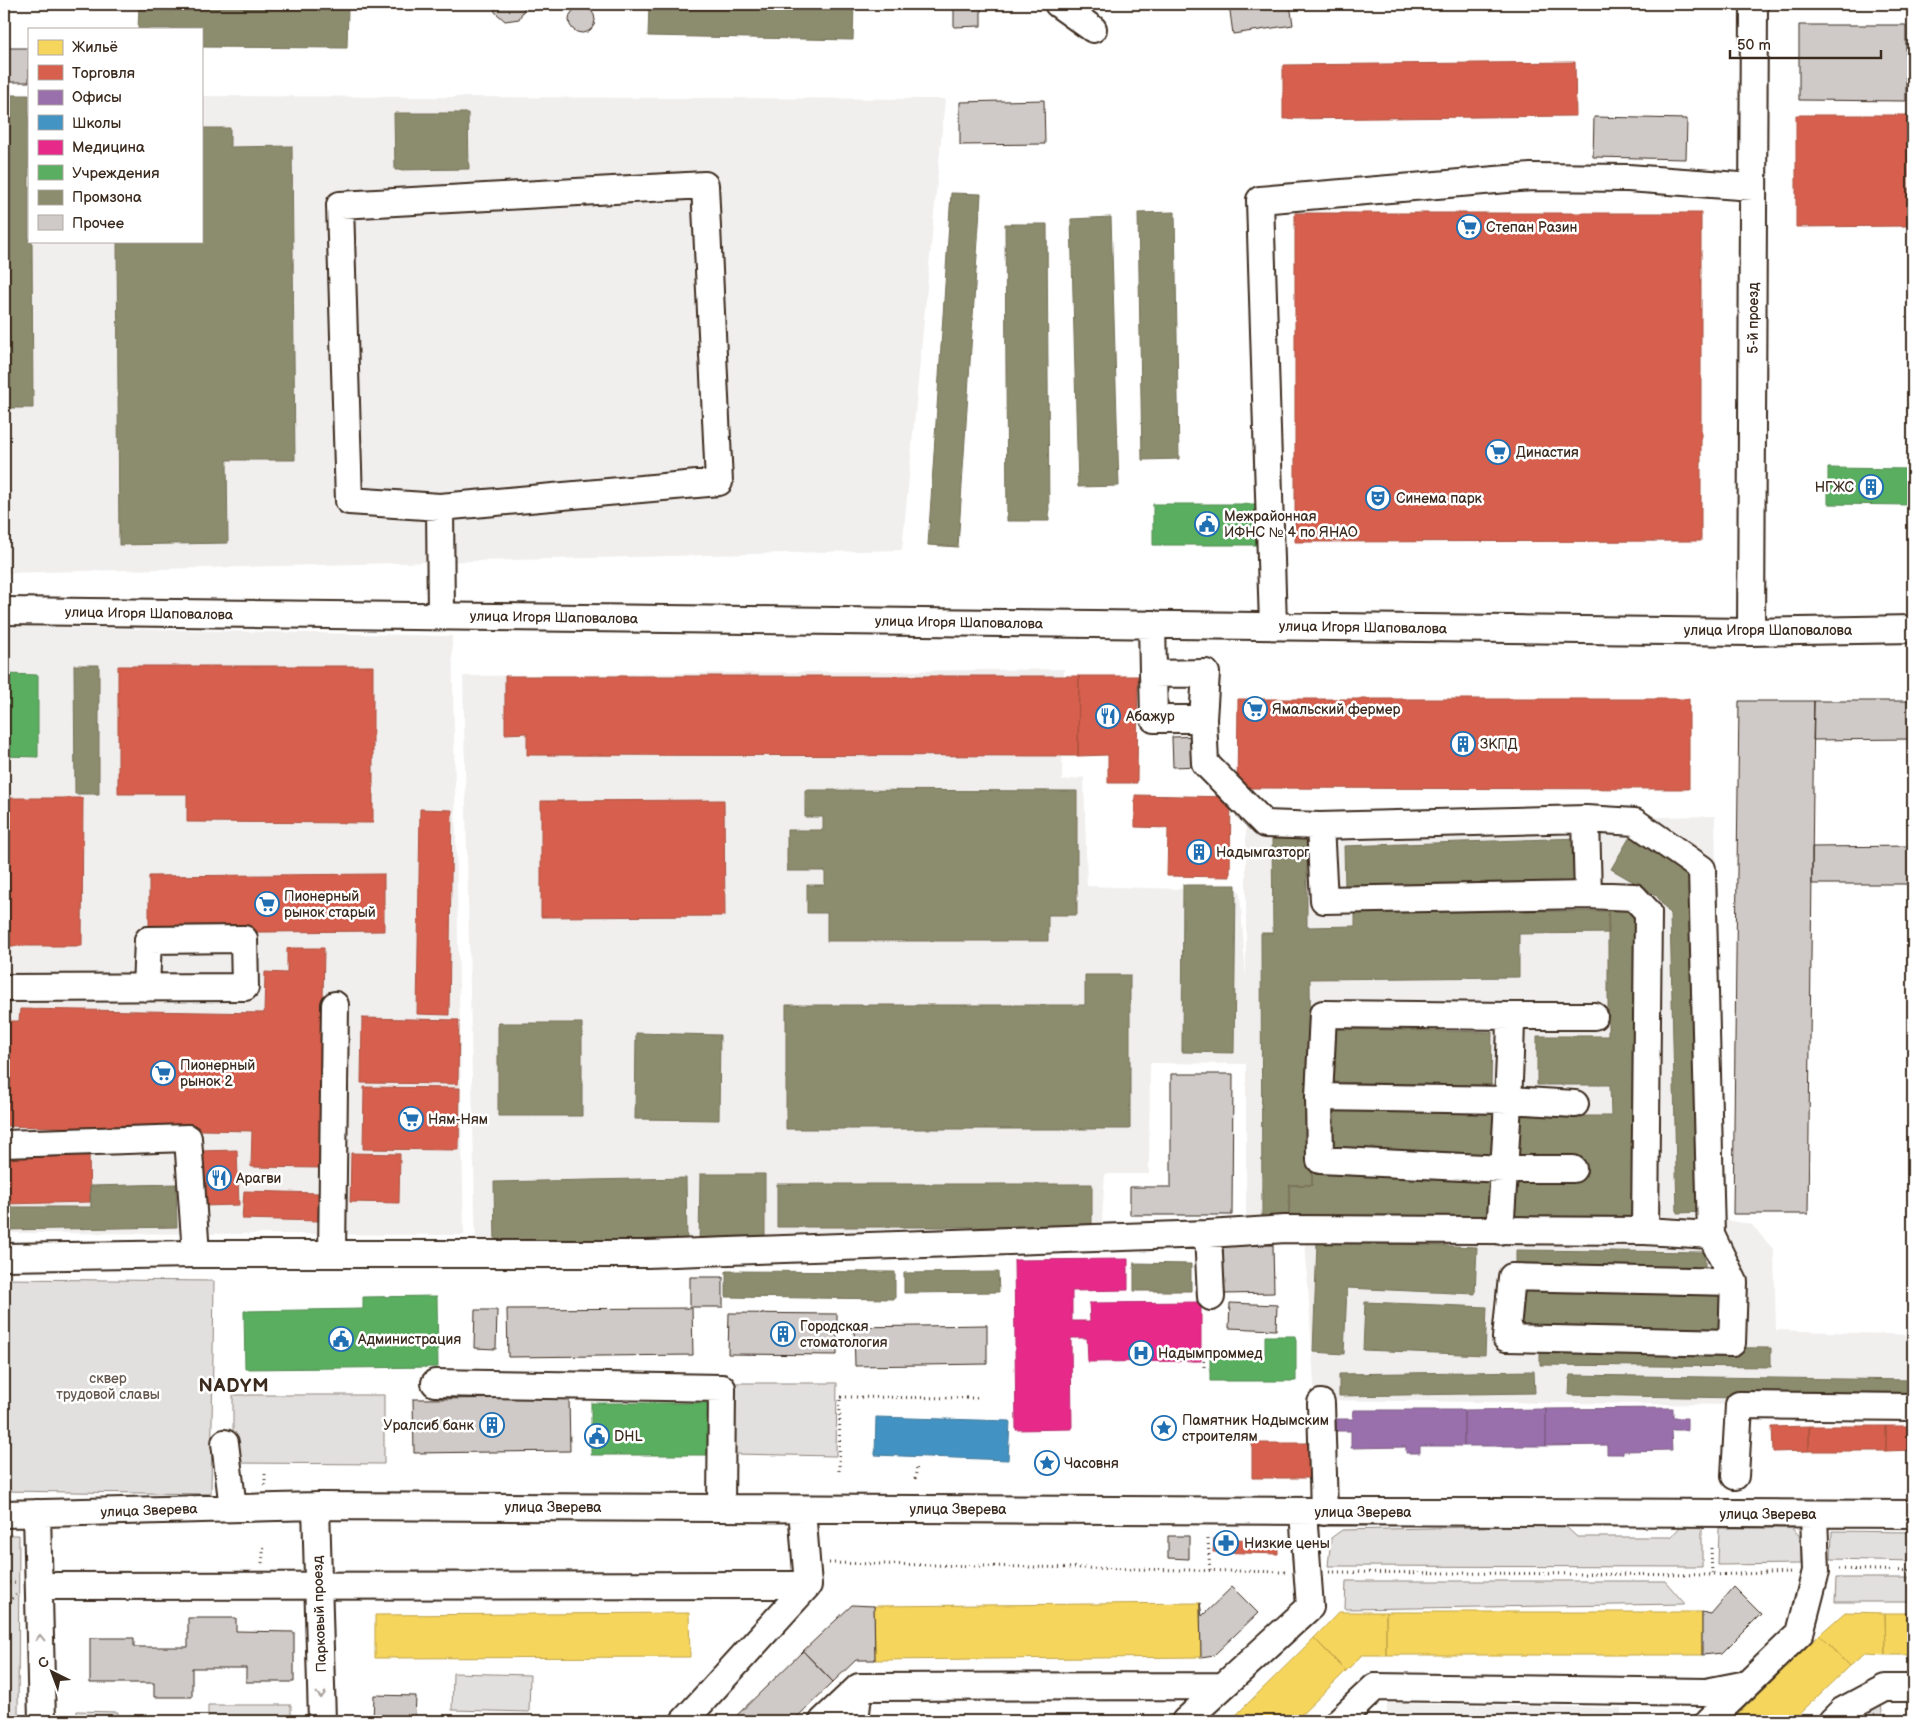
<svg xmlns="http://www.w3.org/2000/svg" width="1917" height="1725" font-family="'Balsamiq Sans',sans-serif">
  <rect width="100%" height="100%" fill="#fff"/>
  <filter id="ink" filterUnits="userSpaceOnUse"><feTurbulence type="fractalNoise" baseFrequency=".02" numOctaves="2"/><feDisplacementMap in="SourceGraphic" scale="10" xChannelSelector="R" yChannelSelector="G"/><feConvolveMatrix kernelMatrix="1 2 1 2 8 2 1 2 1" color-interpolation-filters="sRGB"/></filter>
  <g filter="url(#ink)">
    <path fill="#f1efee" d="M4,95H29V241H201V96L945,99L902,550L4,573Z
      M4,626L452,636L464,1235L4,1233Z
      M1064,669L1062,781L1084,777L1087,886L1240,891L1246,978V824L1715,816L1723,1220L1751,1224L1774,1250L1776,1330L1913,1335V1407L1315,1400L1304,1223L1246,1224V1064L1150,1063L1149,1174H1105L1101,1234L476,1257L463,676Z
      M1387,1703L1621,1708V1721H1386Z
      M870,1715L1107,1718V1721H870Z"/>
    <path fill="#e2e0de" stroke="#8e857e" d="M4,1279L214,1281L211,1494L4,1491Z
      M732,1383H837L836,1456L733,1454Z
      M233,1395H384V1464L233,1463Z
      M1564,1525L1577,1537H1671L1682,1525L1702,1527V1567L1328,1566L1331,1538L1342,1530Z
      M1719,1528H1791L1799,1535L1801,1547V1564L1718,1565Z
      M1832,1531L1913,1532V1561L1831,1559Z
      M4,1535H19L18,1721H4Z
      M1836,1578H1913V1602H1835Z
      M1346,1581H1665L1685,1604L1345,1609Z
      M453,1673L530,1675L529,1712L452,1710Z
      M1881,1704L1883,1721H1834Z
      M208,1705H291V1721H208Z
      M77,1711L118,1712L117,1721H77Z"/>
    <path fill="#f6d55c" stroke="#bea249" d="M1200,1603L1201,1657L875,1660L874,1606Z
      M1339,1612H1386V1655H1362L1346,1671L1314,1638Z
      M1386,1612H1702V1655H1386Z
      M1845,1612L1885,1613L1886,1655L1865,1654L1849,1666L1819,1635Z
      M689,1613L690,1657L375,1658V1615Z
      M1885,1613H1913V1655H1886Z
      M1819,1635L1849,1666L1792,1721H1731Z
      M1314,1638L1346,1671L1295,1721H1230Z"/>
    <path fill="#d6604d" stroke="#a8503f" d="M1575,62L1576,116L1283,119V65Z
      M1796,115H1908V226L1796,227Z
      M1295,213H1701V541L1295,542Z
      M118,666H373V823L187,822V794H118Z
      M505,676H1079L1078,756L527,755V733L505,734Z
      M1079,676H1138L1137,783H1108V755L1078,756Z
      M1238,699H1689V789L1237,788Z
      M1135,795L1231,797L1230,877L1167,876L1168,828L1135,827Z
      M7,798H83L82,946H6Z
      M724,800L725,916L541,917V801Z
      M420,809L452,810L449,1015L417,1014Z
      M384,874V931L149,933V876Z
      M287,948H324L320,1168L251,1167L252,1131L4,1126V999H7L6,1021H19L20,1009L264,1013L265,972L287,973Z
      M362,1018L459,1020L458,1084L361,1083Z
      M364,1087L460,1088L459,1150L363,1149Z
      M237,1150L239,1205L201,1206L199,1151Z
      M89,1152L90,1202L4,1204V1154Z
      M351,1153L400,1154L399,1203L350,1202Z
      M244,1191L319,1193L318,1221L242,1219Z
      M1809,1426V1451L1773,1452L1772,1427Z
      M1809,1426H1886V1451H1809Z
      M1886,1426H1913V1450L1886,1451Z
      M1252,1443H1311V1478H1252Z
      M1214,1538L1278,1541V1554L1213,1552Z"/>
    <path fill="#9970ab" stroke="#7d5b81" d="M1673,1408V1418H1687V1430H1671L1672,1450L1623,1451V1454H1607V1445L1546,1446V1409Z
      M1546,1409V1446H1464V1410Z
      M1353,1410H1464V1446H1420V1453H1406V1447L1351,1448V1431H1336V1419H1353Z"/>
    <path fill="#4393c3" stroke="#417492" d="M876,1417L1010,1421L1008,1460L875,1455Z"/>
    <path fill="#e7298a" stroke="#b3296a" d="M1128,1259V1290L1072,1291V1321H1090L1089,1303L1201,1302V1361L1088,1362L1087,1338H1071L1072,1429L1016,1430L1014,1260Z"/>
    <path fill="#5aae61" stroke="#51864d" d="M1828,468L1913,469V505L1828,504Z
      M1153,504H1262V545H1153Z
      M4,674L38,675V757L4,756Z
      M437,1296L438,1367L245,1369L244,1311L363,1309V1297Z
      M1265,1336H1296V1381H1210V1356L1265,1355Z
      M591,1403H713V1455H591Z"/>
    <path fill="#8c8c6e" stroke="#746f56" d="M649,4H854L853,40L648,36Z
      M139,6L348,8L347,48L201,47V29H138Z
      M4,95H29V241H32L33,408H8V497H4Z
      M394,113H468L469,169L395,170Z
      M201,128H230V147L292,146L295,460H227L228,543L119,545L117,241H201Z
      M951,193L981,194L958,547L928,545Z
      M1175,212L1179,459L1142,460L1138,213Z
      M1111,217L1119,486L1078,487L1071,219Z
      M1005,224H1047L1049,521H1007Z
      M74,665H99V794H75Z
      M805,790L1077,791V915H1048V941H827V913H807V885H825V871H787V830H823V817H805Z
      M1631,835L1699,880L1707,1212L1677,1213L1670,914L1656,895L1611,869Z
      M1307,838V927L1355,926V911H1608L1609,933L1519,934V977L1310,979L1312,1185H1289V1217H1262L1261,933H1273L1272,839Z
      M1580,838L1581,881L1345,889L1344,846Z
      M1183,885H1236L1234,1053L1182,1052Z
      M1634,910V1226L1510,1227V1173L1517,1116H1611L1610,1085H1537V1036H1608V911Z
      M1085,975H1130V1129H786V1005H1085Z
      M498,1023H582V1116H498Z
      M1335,1029L1492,1032L1491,1086L1334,1082Z
      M636,1033L720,1035L719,1120L635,1119Z
      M1333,1109L1493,1114L1491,1154L1332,1150Z
      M1312,1172L1496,1182L1494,1224L1289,1217V1185H1312Z
      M700,1174H765V1247H699Z
      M686,1178L687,1242L495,1246L494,1182Z
      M176,1184L177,1227L4,1230V1207H91L90,1186Z
      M777,1184H1092V1227H777Z
      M1317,1241L1477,1247L1475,1294L1347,1288L1344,1354L1313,1352Z
      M1516,1250L1705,1252V1272L1516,1270Z
      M1134,1263L1191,1264V1291H1134Z
      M726,1271L895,1272V1299L726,1297Z
      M998,1272L999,1292L904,1293V1273Z
      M1519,1290L1725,1296L1724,1336L1518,1329Z
      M1365,1302L1487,1307L1485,1355L1363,1350Z
      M1540,1346L1771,1348V1367L1540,1365Z
      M1534,1371L1535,1393L1339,1396V1374Z
      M1570,1375L1913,1380V1401L1569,1395Z"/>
    <path fill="#cfcac7" stroke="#3b2a1e" d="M494,4H525V7L519,19L505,21L495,12Z
      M954,4H981V26L954,27Z
      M1229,4H1290L1293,25L1233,34Z
      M569 20a13 13 0 1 1 26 0a13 13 0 1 1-26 0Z
      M1799,25H1906V101L1799,100Z
      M6,48H29V82H6Z
      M1044,100L1045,144L960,145V102Z
      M1594,117L1687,119L1686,159L1593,157Z
      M1739,701H1814L1808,1214H1733Z
      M1814,701H1913V739L1813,740Z
      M1200,736L1201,766L1173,767L1172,737Z
      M1913,846V884H1812V847Z
      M1171,1074H1233L1232,1215H1130V1187H1171Z
      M1273,1245L1274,1293L1224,1294L1223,1246Z
      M690,1277H723V1307H690Z
      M1230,1303L1277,1305L1276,1330L1229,1328Z
      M692,1308L693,1355L508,1357L507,1309Z
      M475,1310H497L496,1349L474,1348Z
      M729,1313L837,1314V1355L728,1354Z
      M987,1325V1364L855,1366L854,1327Z
      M569,1398L570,1451L414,1453L413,1399Z
      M1168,1536H1189V1559L1168,1558Z
      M1232,1587L1258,1613L1214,1655L1201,1657L1200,1603L1202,1616Z
      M1734,1587L1761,1614L1722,1653L1702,1655V1612L1711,1614Z
      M852,1605L874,1606L875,1660H856L833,1682L803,1651Z
      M188,1618H236V1631L294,1632V1682H246V1668H192V1697H154V1683H90V1638H134V1647H188Z
      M803,1651L833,1682L793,1721H731Z
      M374,1695L416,1696L415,1721H373Z"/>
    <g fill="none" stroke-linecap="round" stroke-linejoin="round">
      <defs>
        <path id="minor" d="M1058,4L1093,29
          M440,507L719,482L705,185L340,205L349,501L440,507L441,615
          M4,611L1751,632L1913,629
          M1273,625L1260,200L1531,177L1628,178L1753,187
          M1751,632L1754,4
          M1153,674L1206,673L1203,719
          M1586,819L1588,895
          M1320,826L1586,819L1635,822L1702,869L1711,1235L1734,1282L1512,1277L1506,1338L1732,1343L1734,1282
          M4,988L245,987L244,939L148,940L146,988
          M1511,1016H1594
          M1319,1097L1509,1100L1575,1104
          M4,1144L188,1138L196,1254
          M1500,1231C1505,1159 1510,1088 1511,1016L1323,1014L1319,1097L1320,1160L1504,1169H1573
          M1645,1231L1711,1235
          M1208,1234L1211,1297
          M332,1254L335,1005
          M4,1257L196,1254H647L1208,1234L1285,1229L1645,1231L1648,912L1634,897L1588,895L1324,900L1320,826L1265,824L1205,763L1203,719H1154L1152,624
          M435,1383L722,1388L721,1507
          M1321,1403L1324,1512
          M225,1443L233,1508
          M1735,1476L1739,1405L1913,1407
          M316,1506L322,1721
          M37,1513L42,1721
          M4,1514L316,1506L1913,1514
          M39,1586L808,1585L802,1509
          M684,1721L808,1585
          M823,1721L859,1687L1223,1686
          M855,1721L859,1687
          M1185,1721L1310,1607L1303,1512
          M1339,1721L1375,1687L1706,1692L1747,1684
          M1709,1721L1800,1633L1816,1571L1814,1515
          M1832,1721L1842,1711L1885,1688H1913"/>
      </defs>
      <use href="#minor" stroke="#3b2a1e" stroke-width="30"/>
      <path stroke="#3b2a1e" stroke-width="3" stroke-dasharray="1 4" stroke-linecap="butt" d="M1204,1351V1368
        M839,1471L840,1397L981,1398
        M265,1474V1485
        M915,1479L917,1466
        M1208,1539L1210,1572
        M1711,1548L1712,1575
        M262,1563L264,1544
        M829,1563L1285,1572
        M1839,1569L1913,1571
        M1329,1572L1712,1575L1793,1572
        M4,1583H16
        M4,1605L16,1595"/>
      <use href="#minor" stroke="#fff" stroke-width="26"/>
    </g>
    <defs><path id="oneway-chevron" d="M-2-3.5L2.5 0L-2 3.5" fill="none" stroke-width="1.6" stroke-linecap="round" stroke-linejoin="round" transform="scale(1.25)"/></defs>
    <g stroke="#a79f9a">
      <use href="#oneway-chevron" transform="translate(40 1638) rotate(-91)"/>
      <use href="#oneway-chevron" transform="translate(321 1695) rotate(89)"/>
    </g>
  </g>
  <defs>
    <symbol id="supermarket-ring" viewBox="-11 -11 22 22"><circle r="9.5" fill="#fff" stroke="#1f6fb2" stroke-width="1.5"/><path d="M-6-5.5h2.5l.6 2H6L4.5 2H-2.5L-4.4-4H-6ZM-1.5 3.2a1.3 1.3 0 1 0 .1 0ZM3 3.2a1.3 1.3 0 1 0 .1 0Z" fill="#1f6fb2"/></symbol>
    <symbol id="building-ring" viewBox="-11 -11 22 22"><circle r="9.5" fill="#fff" stroke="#1f6fb2" stroke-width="1.5"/><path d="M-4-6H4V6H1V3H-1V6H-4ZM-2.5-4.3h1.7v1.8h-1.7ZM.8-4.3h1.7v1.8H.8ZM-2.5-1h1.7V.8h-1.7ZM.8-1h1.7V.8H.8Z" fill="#1f6fb2"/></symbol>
    <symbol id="theatre-ring" viewBox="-11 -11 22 22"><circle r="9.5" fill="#fff" stroke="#1f6fb2" stroke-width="1.5"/><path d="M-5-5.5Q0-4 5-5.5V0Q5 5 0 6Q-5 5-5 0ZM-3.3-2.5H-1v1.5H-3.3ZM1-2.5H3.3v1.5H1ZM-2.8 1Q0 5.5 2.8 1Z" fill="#1f6fb2"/></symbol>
    <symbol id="civic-ring" viewBox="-11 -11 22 22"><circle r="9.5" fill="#fff" stroke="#1f6fb2" stroke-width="1.5"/><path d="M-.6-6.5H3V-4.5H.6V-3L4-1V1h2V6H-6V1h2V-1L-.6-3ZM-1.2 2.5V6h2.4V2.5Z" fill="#1f6fb2"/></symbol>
    <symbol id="restaurant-ring" viewBox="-11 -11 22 22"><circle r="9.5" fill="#fff" stroke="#1f6fb2" stroke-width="1.5"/><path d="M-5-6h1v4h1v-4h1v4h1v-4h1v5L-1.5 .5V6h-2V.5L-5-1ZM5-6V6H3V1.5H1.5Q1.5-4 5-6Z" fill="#1f6fb2"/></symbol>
    <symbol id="hospital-ring" viewBox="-11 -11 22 22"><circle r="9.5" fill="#fff" stroke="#1f6fb2" stroke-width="1.5"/><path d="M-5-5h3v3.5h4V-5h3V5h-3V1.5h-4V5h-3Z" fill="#1f6fb2"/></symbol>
    <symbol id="sight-ring" viewBox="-11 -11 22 22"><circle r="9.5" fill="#fff" stroke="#1f6fb2" stroke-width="1.5"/><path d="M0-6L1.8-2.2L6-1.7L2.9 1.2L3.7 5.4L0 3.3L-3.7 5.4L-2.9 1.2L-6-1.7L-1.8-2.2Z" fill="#1f6fb2"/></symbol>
    <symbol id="pharmacy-ring" viewBox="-11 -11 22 22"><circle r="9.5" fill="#fff" stroke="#1f6fb2" stroke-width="1.5"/><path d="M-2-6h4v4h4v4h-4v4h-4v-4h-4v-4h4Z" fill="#1f6fb2"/></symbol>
  </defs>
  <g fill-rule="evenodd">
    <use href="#supermarket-ring" x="1455" y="213" width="28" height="28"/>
    <use href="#supermarket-ring" x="1484" y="438" width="28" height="28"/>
    <use href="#building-ring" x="1857" y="473" width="28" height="28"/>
    <use href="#theatre-ring" x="1364" y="484" width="28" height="28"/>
    <use href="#civic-ring" x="1193" y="510" width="28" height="28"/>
    <use href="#supermarket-ring" x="1241" y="695" width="28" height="28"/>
    <use href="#restaurant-ring" x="1094" y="702" width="28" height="28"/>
    <use href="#building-ring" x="1449" y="730" width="28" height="28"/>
    <use href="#building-ring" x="1185" y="838" width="28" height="28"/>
    <use href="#supermarket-ring" x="253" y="890" width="28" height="28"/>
    <use href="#supermarket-ring" x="149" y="1059" width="28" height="28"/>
    <use href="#supermarket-ring" x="397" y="1105" width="28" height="28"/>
    <use href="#restaurant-ring" x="205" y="1164" width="28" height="28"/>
    <use href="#building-ring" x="769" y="1320" width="28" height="28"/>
    <use href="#civic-ring" x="327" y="1325" width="28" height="28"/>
    <use href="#hospital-ring" x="1127" y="1339" width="28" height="28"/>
    <use href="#building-ring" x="478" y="1411" width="28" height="28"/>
    <use href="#sight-ring" x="1150" y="1414" width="28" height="28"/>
    <use href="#civic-ring" x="583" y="1422" width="28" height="28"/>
    <use href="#sight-ring" x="1033" y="1449" width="28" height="28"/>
    <use href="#pharmacy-ring" x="1212" y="1529" width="28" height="28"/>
  </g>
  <g text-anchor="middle" stroke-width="5" stroke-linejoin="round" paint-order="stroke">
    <g font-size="14" fill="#3b2a1e" stroke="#fff" text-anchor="start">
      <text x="1486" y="232">Степан Разин</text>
      <text x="1516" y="457">Династия</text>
      <text x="1854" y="492" text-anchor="end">НГЖС</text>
      <text x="1396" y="503">Синема парк</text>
      <text x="1224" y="521">Межрайонная<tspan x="1224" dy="16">ИФНС № 4 по ЯНАО</tspan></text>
      <text x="1272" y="714">Ямальский фермер</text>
      <text x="1126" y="721">Абажур</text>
      <text x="1480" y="749">ЗКПД</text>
      <text x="1216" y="857">Надымгазторг</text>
      <text x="284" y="901">Пионерный<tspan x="284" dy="16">рынок старый</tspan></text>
      <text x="180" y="1070">Пионерный<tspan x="180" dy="16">рынок 2</tspan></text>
      <text x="428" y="1124">Ням-Ням</text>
      <text x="236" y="1183">Арагви</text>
      <text x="800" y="1331">Городская<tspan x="800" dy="16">стоматология</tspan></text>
      <text x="358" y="1344">Администрация</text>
      <text x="1158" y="1358">Надымпроммед</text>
      <text x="1182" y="1425">Памятник Надымским<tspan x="1182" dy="16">строителям</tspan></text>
      <text x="474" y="1430" text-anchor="end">Уралсиб банк</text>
      <text x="614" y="1441">DHL</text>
      <text x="1064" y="1468">Часовня</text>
      <text x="1244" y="1548">Низкие цены</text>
    </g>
    <g font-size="14" fill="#3b2a1e" stroke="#fff">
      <text transform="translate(1753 318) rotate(-90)" y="5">5-й проезд</text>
      <text transform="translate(149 613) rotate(1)" y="5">улица Игоря Шаповалова</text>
      <text transform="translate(554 617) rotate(1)" y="5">улица Игоря Шаповалова</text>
      <text transform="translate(959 622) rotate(1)" y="5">улица Игоря Шаповалова</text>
      <text transform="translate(1363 627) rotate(1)" y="5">улица Игоря Шаповалова</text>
      <text x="1768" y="635">улица Игоря Шаповалова</text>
      <text x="553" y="1512">улица Зверева</text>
      <text x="958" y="1514">улица Зверева</text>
      <text transform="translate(149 1510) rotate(-2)" y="5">улица Зверева</text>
      <text x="1363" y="1517">улица Зверева</text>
      <text x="1768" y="1519">улица Зверева</text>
      <text transform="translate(319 1614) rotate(-92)" y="5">Парковый проезд</text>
    </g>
    <g font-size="14" fill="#65584e" stroke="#fff">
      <text x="108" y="1383">сквер<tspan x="108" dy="16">трудовой славы</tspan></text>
    </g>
    <g font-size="19" font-weight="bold" letter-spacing="1" fill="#3b2a1e" stroke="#fff">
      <text x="234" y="1392">NADYM</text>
    </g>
  </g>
  <rect width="1917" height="1725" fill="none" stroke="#fff" stroke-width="20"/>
  <rect x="10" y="10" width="1897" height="1705" fill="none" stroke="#3b2a1e" stroke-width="2" filter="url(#ink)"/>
  <rect x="28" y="28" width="175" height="215" fill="#ffffff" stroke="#b1aaa5"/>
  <rect x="38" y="40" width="25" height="15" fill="#f6d55c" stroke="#b1aaa5"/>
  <text x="72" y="52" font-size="15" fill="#3b2a1e">Жильё</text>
  <rect x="38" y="65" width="25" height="15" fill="#d6604d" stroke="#b1aaa5"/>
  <text x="72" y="78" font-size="15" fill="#3b2a1e">Торговля</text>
  <rect x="38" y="90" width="25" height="15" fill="#9970ab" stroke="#b1aaa5"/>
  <text x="72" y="102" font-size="15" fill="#3b2a1e">Офисы</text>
  <rect x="38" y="115" width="25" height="15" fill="#4393c3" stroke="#b1aaa5"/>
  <text x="72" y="128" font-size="15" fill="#3b2a1e">Школы</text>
  <rect x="38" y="140" width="25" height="15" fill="#e7298a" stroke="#b1aaa5"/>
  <text x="72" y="152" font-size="15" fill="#3b2a1e">Медицина</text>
  <rect x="38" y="165" width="25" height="15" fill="#5aae61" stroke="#b1aaa5"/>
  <text x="72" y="178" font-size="15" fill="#3b2a1e">Учреждения</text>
  <rect x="38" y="190" width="25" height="15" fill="#8c8c6e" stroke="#b1aaa5"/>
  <text x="72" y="202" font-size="15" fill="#3b2a1e">Промзона</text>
  <rect x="38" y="215" width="25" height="15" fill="#cfcac7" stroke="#b1aaa5"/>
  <text x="72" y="228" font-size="15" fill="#3b2a1e">Прочее</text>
  <g transform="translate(52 1672) rotate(318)" stroke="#ffffff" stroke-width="4" paint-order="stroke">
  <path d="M0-4L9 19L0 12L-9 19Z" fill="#3b2a1e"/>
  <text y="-8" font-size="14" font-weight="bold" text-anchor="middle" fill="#3b2a1e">С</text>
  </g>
  <path d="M1730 50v8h151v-8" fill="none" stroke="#3b2a1e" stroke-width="2.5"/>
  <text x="1737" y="50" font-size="15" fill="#3b2a1e" stroke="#ffffff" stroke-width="4" paint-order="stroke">50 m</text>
</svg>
